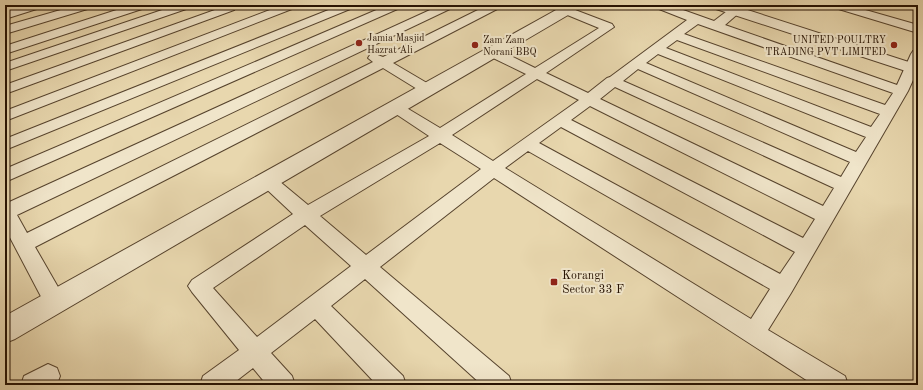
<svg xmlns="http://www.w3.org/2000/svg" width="923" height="390" font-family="'Old Standard TT',serif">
  <rect width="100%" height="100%" fill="#e8d7ae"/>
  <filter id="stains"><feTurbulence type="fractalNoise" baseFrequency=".005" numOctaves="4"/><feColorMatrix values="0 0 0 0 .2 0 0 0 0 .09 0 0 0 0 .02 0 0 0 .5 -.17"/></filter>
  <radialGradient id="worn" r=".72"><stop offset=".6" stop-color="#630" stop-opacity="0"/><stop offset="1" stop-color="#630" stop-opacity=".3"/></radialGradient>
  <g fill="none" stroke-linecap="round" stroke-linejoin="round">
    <defs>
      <path id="minor" d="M27,5H45L43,7L5,19V11Z
        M78,5H96L94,7L5,34V26Z
        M132,5H150L148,7L5,54V46Z
        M177,5H194L192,7L5,71V63Z
        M232,5L236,8L234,10L5,94V85L226,6Z
        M283,5H299L297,7L5,121V111Z
        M341,5H357L355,7L5,150V139Z
        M388,5H404L402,7L5,182V169Z
        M441,5H456L454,7L17,215L27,233L373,62L368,58L370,55L375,54L383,57L488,5H503L501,7L393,63L432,86L434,89L432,92L427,93L422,92L383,68L35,247L66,301L63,308L55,310L47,308L5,228V204Z
        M546,5H562L612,24L614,27L546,73L588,93L607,78L610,77L687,20L654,7L652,5H669L714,21L735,5H748L725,25L897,85L911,54L913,51L918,50V69L908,91L791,293L768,330L845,376L848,385H814L494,178L380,267L509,376L512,385H482L365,279L331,306L403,376L406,385H377L315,319L271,353L292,376L295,385H267L253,368L231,385H200L203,376L239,350L192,292L188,286L192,280L293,214L261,184L258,180L261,176L267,174L273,176L308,205L429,136L390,110L388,107L390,104L395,103L400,104L440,128L526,74L487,55L485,52L487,49H497L535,68L599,28L548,7ZM698,24L893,93L885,105L684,34ZM677,40L880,114L871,127L666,48ZM658,54L866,137L856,152L646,63ZM638,69L850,162L841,177L623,81ZM537,79L579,100L493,161L452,135ZM615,87L834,188L823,206L600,99ZM590,106L815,219L803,238L571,120ZM561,127L795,252L780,274L539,143ZM440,143L481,169L366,255L320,216ZM528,151L770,289L751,319L505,168ZM305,225L351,266L257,337L213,288Z
        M830,5H848L918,25V33L832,7Z
        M908,5H918V9L910,7Z
        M48,364L57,368L60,376L57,384L21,385L24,376Z"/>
      <path id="tertiary" d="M565,5H582L580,8L15,339L5,343V316Z
        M711,5H732L918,65V75L713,8Z"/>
    </defs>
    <use href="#minor" stroke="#56432d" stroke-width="2"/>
    <use href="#tertiary" stroke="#56432d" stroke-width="2"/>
    <use href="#minor" fill="#f0e5ca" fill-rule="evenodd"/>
    <use href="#tertiary" fill="#f0e5ca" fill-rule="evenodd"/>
  </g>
  <g fill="#8f2418" stroke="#f0e5ca" stroke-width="1.5">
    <circle cx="359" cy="43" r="4"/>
    <circle cx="475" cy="45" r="4"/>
    <circle cx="894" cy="45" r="4"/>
    <rect x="550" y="278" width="8" height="8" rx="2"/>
  </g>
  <g text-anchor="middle" stroke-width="4" stroke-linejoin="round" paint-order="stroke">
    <g font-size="10" fill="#261202" stroke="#f0e5ca" text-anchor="start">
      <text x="367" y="41">Jamia Masjid<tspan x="367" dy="12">Hazrat Ali</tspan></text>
      <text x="483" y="43">Zam Zam<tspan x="483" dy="12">Norani BBQ</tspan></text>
      <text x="886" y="43" text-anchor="end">UNITED POULTRY<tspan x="886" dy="12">TRADING PVT LIMITED</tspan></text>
    </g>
    <g font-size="12" fill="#261202" stroke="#f0e5ca" text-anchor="start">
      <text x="562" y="279">Korangi<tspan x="562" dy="14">Sector 33 F</tspan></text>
    </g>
  </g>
  <rect width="923" height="390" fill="none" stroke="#e8d7ae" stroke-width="20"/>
  <rect x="6" y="6" width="911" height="378" fill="none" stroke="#261202" stroke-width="2"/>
  <rect x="10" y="10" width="903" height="370" fill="none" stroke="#261202"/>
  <rect width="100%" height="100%" filter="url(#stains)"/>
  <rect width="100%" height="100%" fill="url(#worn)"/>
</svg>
